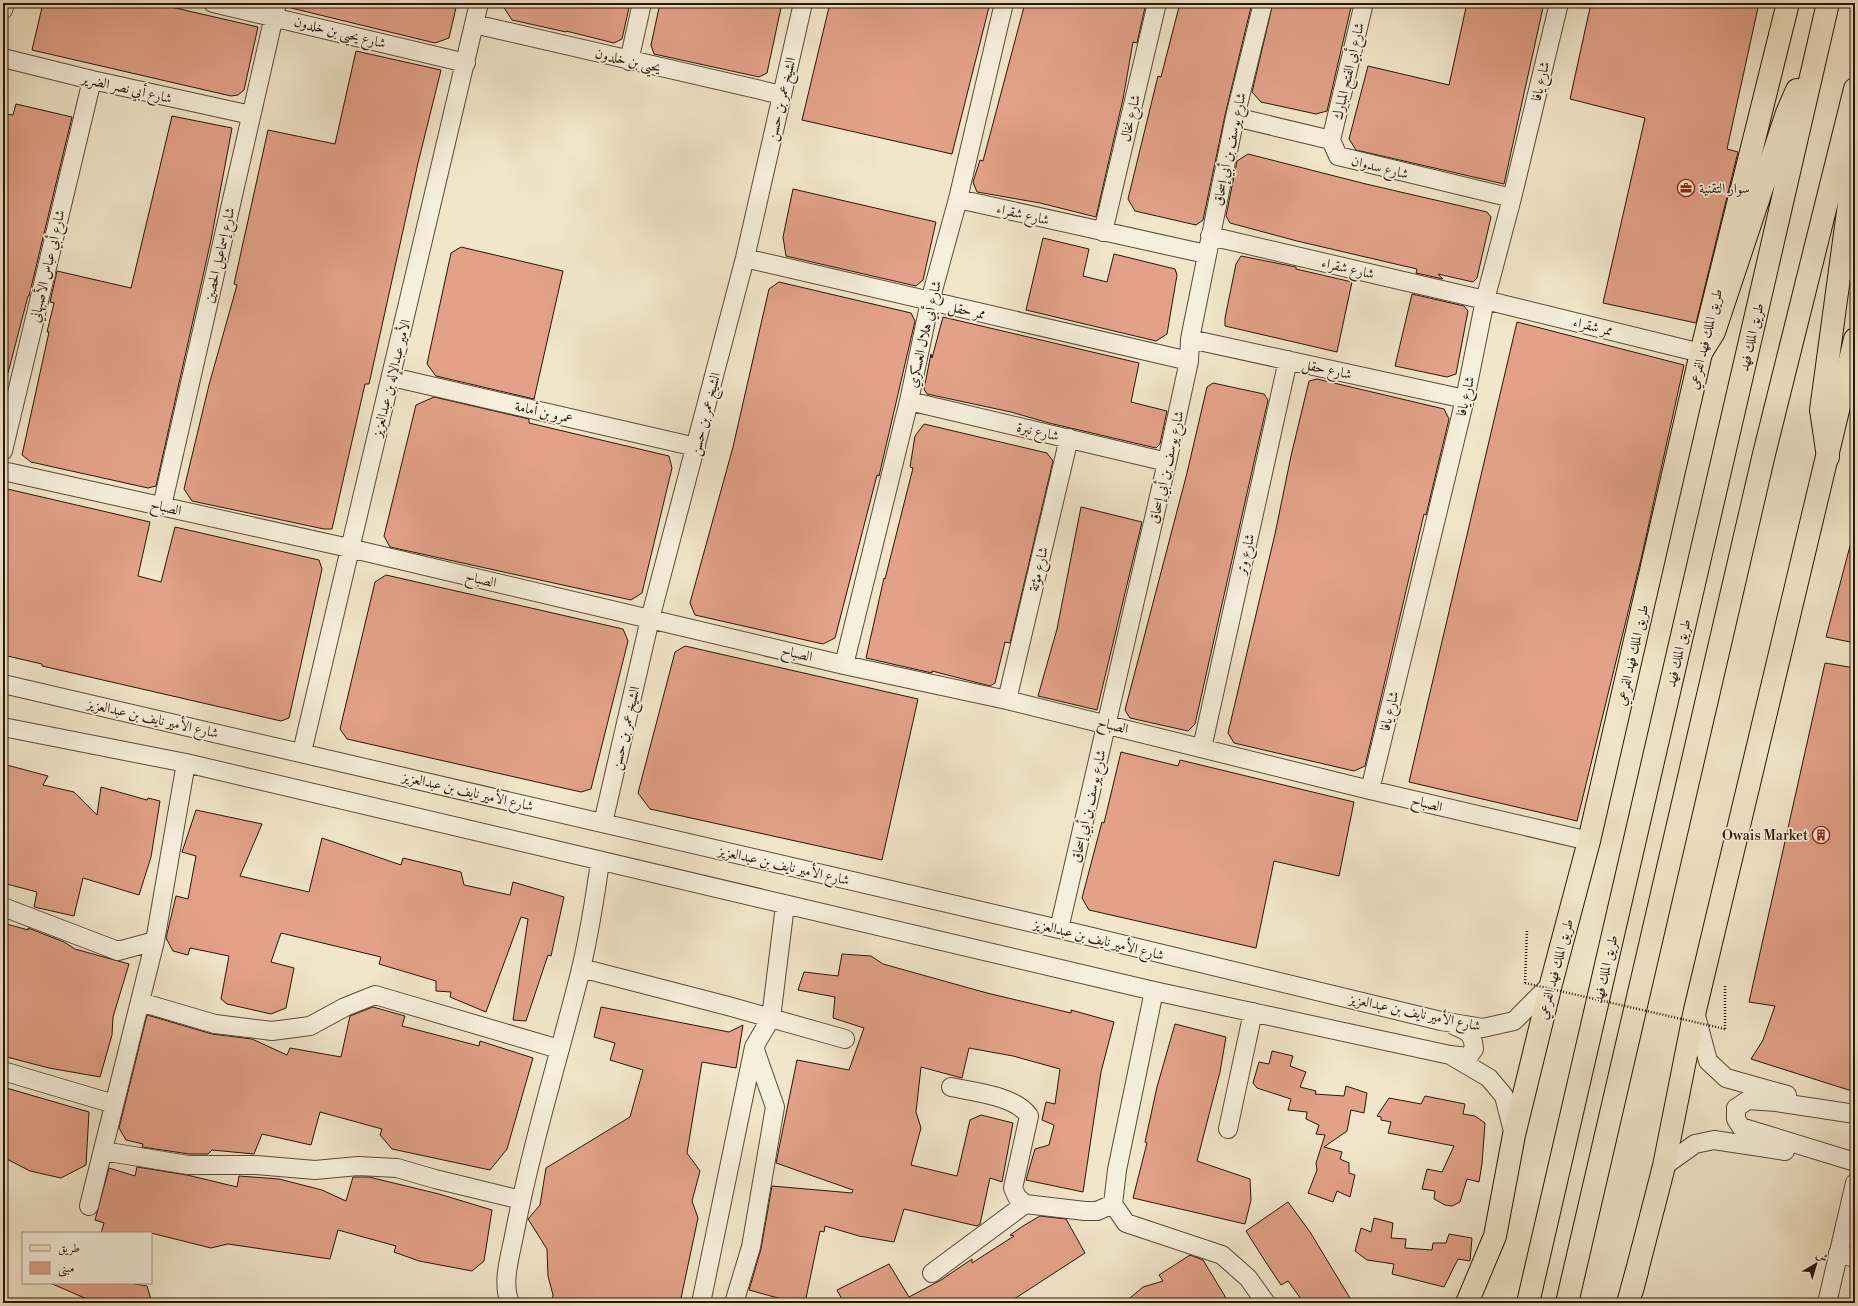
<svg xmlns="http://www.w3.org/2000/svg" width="1858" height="1306" font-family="'Libre Bodoni',Amiri,serif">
  <rect width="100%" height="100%" fill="#f1e6c9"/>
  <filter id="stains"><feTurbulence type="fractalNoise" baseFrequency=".005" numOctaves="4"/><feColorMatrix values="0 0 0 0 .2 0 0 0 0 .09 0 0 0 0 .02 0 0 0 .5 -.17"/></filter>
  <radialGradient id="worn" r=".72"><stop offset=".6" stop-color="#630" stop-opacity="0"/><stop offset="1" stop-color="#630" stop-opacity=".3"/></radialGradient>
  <path fill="#e2a188" stroke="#291606" d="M43,3H154L258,27L244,90L238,95L231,96L32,50Z
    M292,3H457L449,38L435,43L291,8Z
    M501,3H630L622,39L614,43L566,31V32L512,20Z
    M660,3H782L767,73L759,77L654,54L651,45Z
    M830,3H990L952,154L802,120Z
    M1025,3H1146L1137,43L1133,42L1123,99L1096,217L1040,203L977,192L973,182L980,160L983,161Z
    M1180,3H1252L1225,115L1203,220L1196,225L1135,211L1128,199L1158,76L1161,77Z
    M1273,3H1352L1327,111L1316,114L1261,102L1252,92Z
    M1467,3H1544L1504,184L1356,150L1349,139L1368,66L1449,85Z
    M1591,3H1759L1727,149L1738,152L1696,323L1603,303L1645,118L1570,99Z
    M356,51L441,70L418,163L369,384H365L332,529H324L192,501L184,489L209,385L237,285L234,284L268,130L335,144Z
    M16,104L72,117L29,296H28L8,373L3,372V121L5,114L13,115Z
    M172,116L232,128L211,240L156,486L148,488L31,462L22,455L49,332H47L54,303L50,302L57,271L131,288Z
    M1248,154L1366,184L1487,212L1491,217L1477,278L1473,282L1438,274L1443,279L1416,273L1417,269L1297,241L1230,223L1226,216L1237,161Z
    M793,189L936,222L923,280L916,286L786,256L783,237Z
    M1043,238L1089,249L1083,276L1107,282L1114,254L1175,269L1177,275L1167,334L1156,341L1026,310Z
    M461,247L563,271L534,399L436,376L427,364L451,253Z
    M1241,256L1296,267V269L1352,282L1337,352L1225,326V318L1236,264Z
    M779,282L911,313L915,321L879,476L877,475L835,638L823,644L695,615L690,603L733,447L769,289Z
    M1412,294L1464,306L1468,311L1456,374L1447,377L1395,366Z
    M943,317L1139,363L1131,402L1167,411L1160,444L1156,448L1049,423L1011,412L927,394L924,389L931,354L932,358Z
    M1517,322L1684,365L1642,555L1577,821L1409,782Z
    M1317,379L1444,409L1449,419L1426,515L1424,514L1365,766L1354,771L1234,743L1228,733L1275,534L1291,456L1309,381Z
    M1213,383L1264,394L1268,400L1195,724L1188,731L1130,718L1125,710L1187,473L1207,387Z
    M434,397L529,419V423L669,456L672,468L642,593L631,600L390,547L384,536L416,405Z
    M924,424L1047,453L1053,461L1010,643L1005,642L995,683L990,686L932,671V673L866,658L884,578L885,579L913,468L910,467L915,436Z
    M3,488L150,522L138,576L161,582L175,527L319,560L322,569L289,718L281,721L42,666V664L3,655Z
    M1081,507L1142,522L1097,710L1038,696L1057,629Z
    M1850,546H1855V643L1826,637Z
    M386,575L623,629L628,641L591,789L581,792L347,739L340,729L375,582Z
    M685,646L918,699L882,860L650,809L638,793L675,652Z
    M1825,663L1855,668V1092L1751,1059L1763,1040L1775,1006L1749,1002Z
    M1121,752L1178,766L1180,760L1354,802L1339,876L1274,861L1256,948L1089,910L1082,898L1102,822L1104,823Z
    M3,764L48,776L43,785L74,792L97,815L101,787L147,800L148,798L160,801L151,857L139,895L83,878L74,916L34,907L37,892L3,883Z
    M196,810L262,824L240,876L309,892L322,838L401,865L403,858L461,872L464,885L510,895L513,882L564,897L551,956L548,955L526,1021L513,1020L528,919L521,917L486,1012L450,997L451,992L436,991V981L379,964L381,957L281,933L271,962L294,968L286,1008L271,1014L227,1004L221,999L229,956L190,948L188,955L173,951L166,938L176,896L188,899L196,856L182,852Z
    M3,923L28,930V928L64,942L75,949L129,964L113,1017L112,1035L100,1077L49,1068L3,1056Z
    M842,954L871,956L883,964L987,993L1071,1013V1010L1114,1022L1101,1072L1083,1192L1026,1180L1035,1149L1049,1145L1054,1125L1042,1120L1046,1102L1055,1104L1060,1069L1013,1056L969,1048L962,1078L921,1067L916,1112L921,1128L911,1165L957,1176L970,1120L981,1115L1013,1123L1002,1182L990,1178L980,1224L977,1226L904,1209L894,1242L859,1236L825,1226L824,1232L820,1231L805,1303H796L749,1290L761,1249L772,1186L852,1193L853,1190L776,1163L797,1060L849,1070L864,1028L833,1018L835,997L798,990L804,972L838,976Z
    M373,1007L405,1016L402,1026L479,1046L480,1041L533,1058L507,1149L490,1170L392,1149L380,1135L382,1129L320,1112L311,1145L262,1134L254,1154L212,1150L208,1154H189L142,1147L143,1144L126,1140L119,1128L147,1015L212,1034L252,1039L287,1055L290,1048L341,1057L350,1016Z
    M601,1007L729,1032L743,1025L736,1068L702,1062L687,1153L700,1171L692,1201L698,1218L680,1303H552L553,1295L548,1276L547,1249L528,1219L540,1205L546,1168L630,1117L643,1070L610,1060L615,1043L594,1037Z
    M1175,1024L1226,1037L1220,1072L1197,1161L1250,1179L1251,1200L1245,1224L1133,1198L1147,1143L1145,1142L1157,1087Z
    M1272,1051L1293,1056L1290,1066L1306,1072L1300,1087L1316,1091L1315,1094L1344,1096L1346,1086L1367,1093L1364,1113L1351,1110L1347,1131L1324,1147L1342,1152L1340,1159L1349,1163V1173L1355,1175L1350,1197L1337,1191L1333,1202L1308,1193L1317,1170L1316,1163L1325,1135L1316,1134L1319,1125L1306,1119L1307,1112L1288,1110L1291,1099L1257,1088L1253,1083L1259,1062L1269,1064Z
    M3,1087L89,1112L86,1165L61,1178L30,1171L3,1157Z
    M1425,1096L1465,1104L1463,1114L1475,1116L1485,1123L1482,1164L1479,1182L1467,1179L1460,1202L1452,1206L1445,1205L1434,1199L1435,1191L1422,1189L1427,1169L1442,1172L1454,1146L1388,1133L1391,1122L1381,1120V1117L1377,1116L1389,1098L1421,1104Z
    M137,1167L187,1175L237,1187L239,1176L279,1179L322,1190L346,1201L353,1177H369L439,1194L492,1210L484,1261L472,1271L419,1261L394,1252L396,1246L338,1230L330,1259L228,1244L211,1248L151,1233H101L104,1223L95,1220L109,1168L135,1176Z
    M1288,1202L1310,1232L1353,1303H1304L1288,1281L1281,1285L1265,1261L1246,1231Z
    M1040,1216L1066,1219L1085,1253L1008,1303H844L837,1290L889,1264L909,1297L941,1280L972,1259V1263L1014,1236L1010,1235L1023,1226Z
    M1374,1218L1393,1223L1391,1238L1406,1239L1405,1248L1432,1250L1433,1243H1446L1449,1234L1472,1238L1470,1261L1458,1259L1444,1287L1392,1274L1394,1264L1367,1260L1355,1251L1361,1228L1371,1232Z
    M1190,1255L1203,1260L1229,1303H1124L1143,1287L1163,1281L1159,1275Z
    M50,1283H129L147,1286L152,1303H85L87,1299Z"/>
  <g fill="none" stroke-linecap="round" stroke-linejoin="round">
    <defs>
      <path id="minor" d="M213,3L466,63
        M3,10L5,3
        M474,24L782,95
        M3,58L92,80L251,115
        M629,61L642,3
        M1235,117L1331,140L1338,156L1512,198
        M1331,140L1364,3
        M958,199L1206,254
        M1103,232L1157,3
        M1210,236L1485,300L1701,353
        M745,258L1189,361
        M1190,339L1465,399
        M392,377L696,447
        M909,401L1167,462
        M3,451L92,80
        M3,471L349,548L844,665L1007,700L1370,790L1589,841
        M162,506L277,3
        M844,665L909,401L930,301L958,199L1004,3
        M3,684L1059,929L1441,1021L1483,1028L1514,1021L1551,984
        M1007,700L1069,438
        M3,727L186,763L1154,991L1450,1055L1489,1078L1504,1096L1514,1135
        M1202,748L1288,360
        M302,752C359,502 422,253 479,3
        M1370,790L1465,399L1485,300L1512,198L1559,3
        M603,823L650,619L745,258L803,3
        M3,907L118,951L155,941
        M1059,929L1167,462L1189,361L1190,339L1235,117L1263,3
        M581,968L728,1006L845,1039
        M1154,991L1117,1170L1113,1204L1126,1223L1222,1255L1248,1278L1266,1303
        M140,1002L215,1024L272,1031L310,1026L345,1007L375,995L559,1049
        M1695,1012L1708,1061L1726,1078L1787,1095
        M1450,1055L1468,1057L1474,1049C1473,1035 1469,1031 1455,1026
        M3,1071L114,1104
        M951,1087C974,1092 1016,1096 1029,1116L1013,1188L1017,1197L1025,1204L1085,1211H1097L1113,1204
        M1855,1114L1776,1102L1748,1100L1736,1108V1119L1741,1127L1855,1162
        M1228,1129L1253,1012
        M103,1151L188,1165H256L315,1170L358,1166L397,1168L435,1179L521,1200
        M1664,1166L1695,1144L1714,1140L1785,1151
        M89,1206L155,941L186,763
        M1838,1253L1855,1258
        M932,1273L1025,1204
        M510,1303C501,1281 511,1254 515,1231C532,1143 559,1057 581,969C589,934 595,898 600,862
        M701,1303L754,1047L771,1018L785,905
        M734,1303L751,1247L775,1107L754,1047
        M1827,1303L1855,1183"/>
      <path id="major" d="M1632,1290L1664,1166L1695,1010L1855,339
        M1467,1303L1495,1236L1514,1135L1551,984L1589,841L1701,353L1788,3"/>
      <path id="highway" d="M1701,353L1714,332L1787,113L1797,90
        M1828,457L1821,410L1855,160
        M1528,1303L1828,3
        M1567,1303L1764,454L1855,89
        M1628,1303L1637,1271"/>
    </defs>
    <use href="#minor" stroke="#5b4a37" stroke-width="20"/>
    <use href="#major" stroke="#291606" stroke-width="24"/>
    <use href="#highway" stroke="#291606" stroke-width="24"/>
    <path stroke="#291606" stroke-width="2.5" stroke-dasharray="1 2" stroke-linecap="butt" d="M1525,983L1527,930
      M1725,1029V985"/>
    <use href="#minor" stroke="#f6efdc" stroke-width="18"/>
    <use href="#major" stroke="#f1e6c9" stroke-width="22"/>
    <use href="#highway" stroke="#f1e6c9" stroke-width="22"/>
    <path stroke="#291606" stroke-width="2.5" stroke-dasharray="1 2" stroke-linecap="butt" d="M1525,983L1725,1029"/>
  </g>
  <defs>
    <symbol id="office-ring" viewBox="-11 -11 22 22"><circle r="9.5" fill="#f6efdc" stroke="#8f2418" stroke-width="1.5"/><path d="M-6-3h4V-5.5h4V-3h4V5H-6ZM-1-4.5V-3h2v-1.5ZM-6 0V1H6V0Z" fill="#8f2418"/></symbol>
    <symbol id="building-ring" viewBox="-11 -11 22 22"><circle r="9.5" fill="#f6efdc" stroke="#8f2418" stroke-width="1.5"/><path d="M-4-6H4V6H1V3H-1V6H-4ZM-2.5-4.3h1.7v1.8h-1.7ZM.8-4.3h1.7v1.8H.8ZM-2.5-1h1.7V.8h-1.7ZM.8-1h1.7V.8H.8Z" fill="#8f2418"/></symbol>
  </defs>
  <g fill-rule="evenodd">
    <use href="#office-ring" x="1676" y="178" width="20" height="20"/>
    <use href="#building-ring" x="1811" y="825" width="20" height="20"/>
  </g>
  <g text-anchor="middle" stroke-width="3.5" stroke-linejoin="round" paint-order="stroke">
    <g font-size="14" fill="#291606" stroke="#f6efdc">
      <text transform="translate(340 32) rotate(14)" y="5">شارع يحيى بن خلدون</text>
      <text transform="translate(628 60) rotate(13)" y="5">يحيى بن خلدون</text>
      <text transform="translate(1348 71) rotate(-77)" y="5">شارع أبي الفتح المبارك</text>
      <text transform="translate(1540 81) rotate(-77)" y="5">شارع يافا</text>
      <text transform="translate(127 88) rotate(13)" y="5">شارع أبي نصر الضرير</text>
      <text transform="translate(781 99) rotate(-77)" y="5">الشيخ عمر بن حسن</text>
      <text transform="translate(1130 118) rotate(-77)" y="5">شارع نخال</text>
      <text transform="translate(1229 149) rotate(-78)" y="5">شارع يوسف بن أبي إسحاق</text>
      <text transform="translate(1380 167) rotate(14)" y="5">شارع سدوان</text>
      <text transform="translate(1023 214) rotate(13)" y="5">شارع شقراء</text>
      <text transform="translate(219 255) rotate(-77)" y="5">شارع إسماعيل الحصين</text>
      <text transform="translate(47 266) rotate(-77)" y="5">شارع أبي عباس الأصبهاني</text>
      <text transform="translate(1348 268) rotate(13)" y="5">شارع شقراء</text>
      <text transform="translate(967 310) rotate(13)" y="5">ممر حقل</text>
      <text transform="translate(1593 326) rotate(14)" y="5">ممر شقراء</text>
      <text transform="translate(924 334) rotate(-77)" y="5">شارع أبي هلال العسكري</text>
      <text transform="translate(1751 337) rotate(-77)" y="5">طريق الملك فهد</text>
      <text transform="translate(1705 339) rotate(-76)" y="5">طريق الملك فهد الفرعي</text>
      <text transform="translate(1327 369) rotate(12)" y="5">شارع حقل</text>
      <text transform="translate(391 378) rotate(-76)" y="5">الأمير عبدالإله بن عبدالعزيز</text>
      <text transform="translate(1465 396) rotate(-77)" y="5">شارع يافا</text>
      <text transform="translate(544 412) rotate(13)" y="5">عمرو بن أمامة</text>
      <text transform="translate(705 414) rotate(-76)" y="5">الشيخ عمر بن حسن</text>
      <text transform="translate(1038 431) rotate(13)" y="5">شارع نبرة</text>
      <text transform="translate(1166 467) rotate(-77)" y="5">شارع يوسف بن أبي إسحاق</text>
      <text transform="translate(166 507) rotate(13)" y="5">الصباح</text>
      <text transform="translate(1245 554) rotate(-77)" y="5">شارع وتر</text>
      <text transform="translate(1038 569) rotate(-77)" y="5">شارع مؤتة</text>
      <text transform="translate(481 579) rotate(13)" y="5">الصباح</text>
      <text transform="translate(797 653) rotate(13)" y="5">الصباح</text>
      <text transform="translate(1678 653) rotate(-77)" y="5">طريق الملك فهد</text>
      <text transform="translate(1632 655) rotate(-77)" y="5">طريق الملك فهد الفرعي</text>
      <text transform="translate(1389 711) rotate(-76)" y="5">شارع يافا</text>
      <text transform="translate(153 718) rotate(13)" y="5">شارع الأمير نايف بن عبدالعزيز</text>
      <text transform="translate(1113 725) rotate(14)" y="5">الصباح</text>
      <text transform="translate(625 728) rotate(-77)" y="5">الشيخ عمر بن حسن</text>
      <text transform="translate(468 791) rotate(13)" y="5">شارع الأمير نايف بن عبدالعزيز</text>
      <text transform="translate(1427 803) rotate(14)" y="5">الصباح</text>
      <text transform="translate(1088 806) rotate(-77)" y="5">شارع يوسف بن أبي إسحاق</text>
      <text transform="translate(784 865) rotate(13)" y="5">شارع الأمير نايف بن عبدالعزيز</text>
      <text transform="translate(1099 939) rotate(14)" y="5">شارع الأمير نايف بن عبدالعزيز</text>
      <text transform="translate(1555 969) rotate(-75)" y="5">طريق الملك فهد الفرعي</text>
      <text transform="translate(1605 969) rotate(-77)" y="5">طريق الملك فهد</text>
      <text transform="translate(1415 1012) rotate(12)" y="5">شارع الأمير نايف بن عبدالعزيز</text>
    </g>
    <g font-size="14" fill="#291606" stroke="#f6efdc" text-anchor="start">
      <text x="1699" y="193">سوار التقنية</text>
      <text x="1808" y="840" text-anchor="end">Owais Market</text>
    </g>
  </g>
  <rect width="1858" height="1306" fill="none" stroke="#f1e6c9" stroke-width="16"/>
  <rect x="4" y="4" width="1850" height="1298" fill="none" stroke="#291606" stroke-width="2"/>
  <rect x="8" y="8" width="1842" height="1290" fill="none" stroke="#291606"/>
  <rect x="22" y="1232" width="130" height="52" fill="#f6efdc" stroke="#a49886"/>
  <rect x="30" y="1245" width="20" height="6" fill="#f1e6c9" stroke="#a49886"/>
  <text x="58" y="1252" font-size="12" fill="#291606">طريق</text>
  <rect x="30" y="1262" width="20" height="12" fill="#e2a188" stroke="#a49886"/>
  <text x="58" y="1272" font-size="12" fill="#291606">مبنى</text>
  <g transform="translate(1816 1264) rotate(38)" stroke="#f6efdc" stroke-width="3" paint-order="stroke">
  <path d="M0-3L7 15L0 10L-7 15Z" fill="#291606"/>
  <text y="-6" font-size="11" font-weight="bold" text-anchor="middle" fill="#291606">ش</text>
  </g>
  <rect width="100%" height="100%" filter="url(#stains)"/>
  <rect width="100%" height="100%" fill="url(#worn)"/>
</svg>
